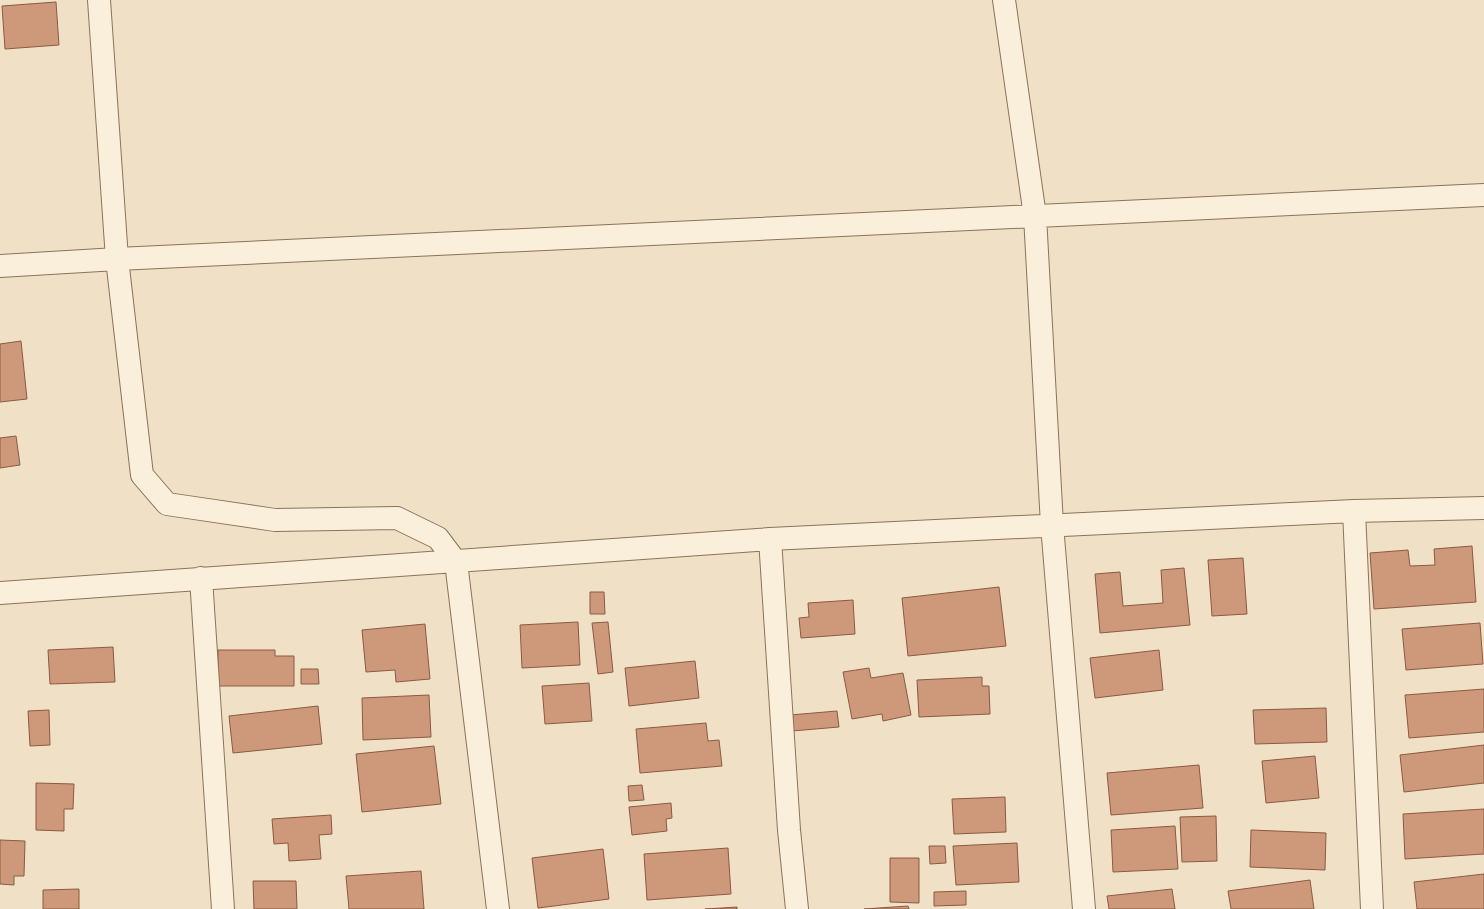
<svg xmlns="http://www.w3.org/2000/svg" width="1484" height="909" font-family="Literata,serif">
  <rect width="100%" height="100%" fill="#f0e1c6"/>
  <path fill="#ce997b" stroke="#8b5a40" d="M56,2L59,45L5,49L2,6Z
    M21,341L27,399L0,402V344Z
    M16,436L20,465L0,468V438Z
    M1472,546L1476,602L1374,609L1370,553L1408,550L1410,566L1435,565L1434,549Z
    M1243,558L1247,614L1212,616L1208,560Z
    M1184,568L1190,625L1100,633L1095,574L1120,572L1123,606L1163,603L1161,570Z
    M999,587L1006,646L908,656L902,598Z
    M590,592H604L605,614H590Z
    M853,600L855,634L801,638L799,618L809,617L808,603Z
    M578,622L580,665L522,668L520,625Z
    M608,622L613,672L598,674L592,623Z
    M1480,623L1483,664L1406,670L1402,629Z
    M425,624L430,679L396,682L395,670L366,672L362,630Z
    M113,647L115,682L50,684L48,650Z
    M218,650H275V656H294V686H218Z
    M1159,650L1163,690L1095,698L1090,658Z
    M695,661L699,698L629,706L625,668Z
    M869,668L871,678L903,673L911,715L883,721L882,714L852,719L843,672Z
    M301,669H318L319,684H301Z
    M982,677V686H989L990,714L919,717L917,680Z
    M589,683L592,721L545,724L542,686Z
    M1484,689V732L1409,738L1405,695Z
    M429,695L431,737L363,740L362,698Z
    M318,706L322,744L233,753L229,716Z
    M1326,708L1327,742L1255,744L1253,710Z
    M49,710L50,745L30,746L28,711Z
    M837,711L839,727L792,731L790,715Z
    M706,723L708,741L719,740L722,766L640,773L636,729Z
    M1484,745V783L1404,792L1400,755Z
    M434,746L441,804L362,812L356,754Z
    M1315,756L1319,798L1266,803L1262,761Z
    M1199,765L1203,808L1111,815L1107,773Z
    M36,783L74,784L73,809H64V831L36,830Z
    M642,785L644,800L629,801L628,786Z
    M1005,797L1006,832L954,834L952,799Z
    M671,803L672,818L666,819L667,831L632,835L629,807Z
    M1484,809V854L1405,859L1403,814Z
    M331,815L332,834L319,835L321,859L289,861L288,843L274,844L272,819Z
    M1216,816L1217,861L1182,862L1180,817Z
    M1175,826L1178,869L1113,872L1111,830Z
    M1251,830L1326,833L1325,870L1250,867Z
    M0,840L25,841L24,876H14V885L0,884Z
    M1017,843L1019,882L956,885L953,846Z
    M929,846H945L946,863L930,864Z
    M728,848L731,894L647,900L644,854Z
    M603,849L609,899L538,908L532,858Z
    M890,858H919V903L890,902Z
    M421,871L424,909H349L346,876Z
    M1484,874V909H1417L1414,882Z
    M1310,880L1314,909H1231L1228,891Z
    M253,881H296L297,909H254Z
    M79,889V909H43V890Z
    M1172,889L1175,909H1109L1107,896Z
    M966,891V905L934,906V892Z
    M908,906L909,909H864Z
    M737,907V909H705Z"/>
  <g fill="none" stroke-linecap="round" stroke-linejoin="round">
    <defs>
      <path id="street" d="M99,0L117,259L142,475L167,504L275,520L397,518L438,538L456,562L498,909
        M1004,0L1035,216L1052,525L1084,909
        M0,266L117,259L1484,195
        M1354,511L1372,909
        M770,539L789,830L797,909
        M201,578L223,909
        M0,593L770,539L1354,511L1484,508"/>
    </defs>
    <use href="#street" stroke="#8c725b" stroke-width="24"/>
    <use href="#street" stroke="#faefda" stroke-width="22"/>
  </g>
</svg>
